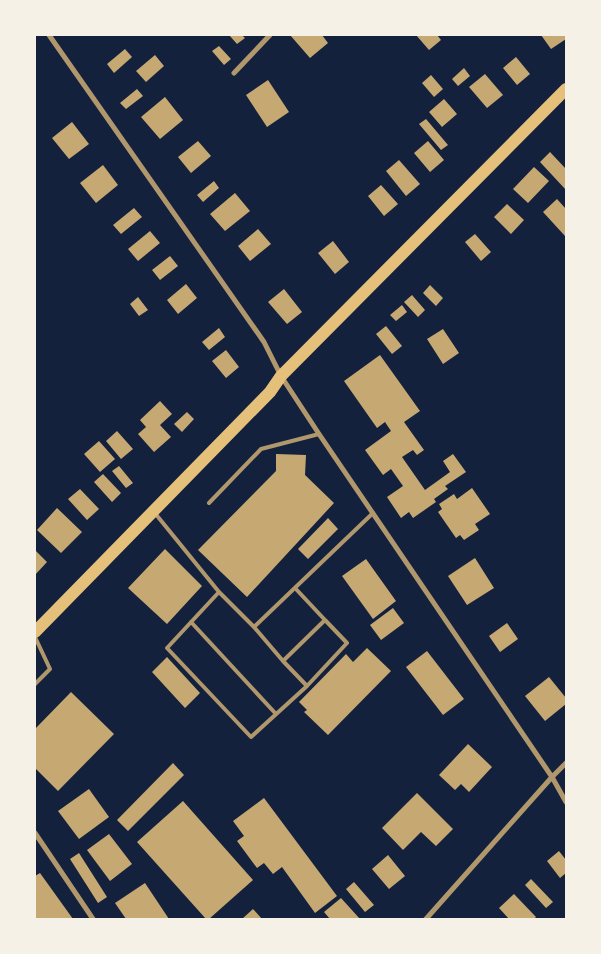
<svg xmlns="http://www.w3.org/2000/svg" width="601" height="954" font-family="Roboto,sans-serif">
  <rect width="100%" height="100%" fill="#14213d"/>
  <path fill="#c6a872" d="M229,35H242L245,38L237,44Z
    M290,35H322L328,43L310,58Z
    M416,35H437L441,40L429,50Z
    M541,35H566V39L551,49Z
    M219,46L231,59L224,65L212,51Z
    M125,49L132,57L114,73L107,64Z
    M155,55L164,66L146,82L136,71Z
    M516,57L530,74L517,85L503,68Z
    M464,68L470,76L458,86L452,79Z
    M485,74L503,95L487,108L469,87Z
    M431,75L443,89L434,97L422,83Z
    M268,80L289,112L267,127L246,95Z
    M137,89L143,96L126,109L120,103Z
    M165,97L183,120L160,139L141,117Z
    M444,99L457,114L442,127L429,112Z
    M426,119L448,145L441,150L419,124Z
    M72,122L89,144L69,159L52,138Z
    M198,141L211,156L191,173L178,157Z
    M428,141L444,160L430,172L414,153Z
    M550,152L566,169V190L540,162Z
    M399,160L420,184L406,196L386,171Z
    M103,165L118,185L96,203L80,183Z
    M534,167L549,181L528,203L513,189Z
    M214,181L219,188L203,202L197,195Z
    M381,185L398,204L384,216L368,196Z
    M235,193L250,211L225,231L210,214Z
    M557,199L566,209V235L565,236L543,212Z
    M507,204L524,220L511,234L494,217Z
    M134,208L142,217L121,234L113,225Z
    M258,229L271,244L250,261L238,246Z
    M150,231L160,243L138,261L128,249Z
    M475,234L491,252L481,261L465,242Z
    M333,241L349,262L335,274L318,253Z
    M170,256L178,266L160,280L152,270Z
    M186,284L197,298L178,314L167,300Z
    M430,285L443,298L436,306L423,293Z
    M284,289L302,312L287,324L268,302Z
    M412,295L425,310L418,317L404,302Z
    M138,297L148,310L139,316L130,304Z
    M402,305L407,312L396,321L390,315Z
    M386,326L402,346L392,354L376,334Z
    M219,328L225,337L209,350L202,342Z
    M443,329L459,353L443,364L427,339Z
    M226,350L239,367L226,378L212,361Z
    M380,355L420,411L404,422L424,450L417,455L413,450L402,457L425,490L450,472L443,461L453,454L466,472L445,486L448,489L434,499L436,502L413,518L409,512L401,518L387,497L403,486L391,469L383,475L365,450L391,431L385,422L377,428L344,381Z
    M160,401L172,414L160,425L171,437L154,452L138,434L146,427L140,420Z
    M187,412L194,419L182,432L174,424Z
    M117,431L133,449L121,459L106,441Z
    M99,441L115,459L100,472L84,454Z
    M276,454L306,455L305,475L334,503L247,597L198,550L276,471Z
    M119,466L133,483L126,488L112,471Z
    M103,474L121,493L112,502L94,482Z
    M472,488L490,514L475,524L479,530L464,540L460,535L456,538L438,512L442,509L439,504L454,494L457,499Z
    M80,489L99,509L87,520L68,499Z
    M57,508L82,532L61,553L37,530Z
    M328,518L338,529L308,559L298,549Z
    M165,549L202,586L167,624L128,588Z
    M35,550L47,562L35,575Z
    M475,558L494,588L467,605L448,576Z
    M366,559L396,601L373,619L342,576Z
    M393,608L404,623L381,640L370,625Z
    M507,623L518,639L500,652L489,636Z
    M367,648L391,671L328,735L304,712L307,710L299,702L346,654L353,662Z
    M427,651L464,699L443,715L406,667Z
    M167,657L200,693L185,708L152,672Z
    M549,677L566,698V704L545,721L525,696Z
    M71,692L114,734L58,791L35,768V729Z
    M468,744L492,767L469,792L461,784L455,790L439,775Z
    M173,763L184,775L128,831L117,820Z
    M89,789L109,817L79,839L58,811Z
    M417,793L453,829L436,846L421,832L403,850L382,828Z
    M264,798L337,896L315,913L282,867L273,874L264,863L257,868L237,841L244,836L233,821Z
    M183,801L253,880L209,919H206L137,842Z
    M109,834L132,864L110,881L87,850Z
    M559,851L566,860V873L560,878L547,861Z
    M79,853L107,897L98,903L70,859Z
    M388,855L405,876L389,889L372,869Z
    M40,873L73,919H35V876Z
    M531,879L553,902L546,908L525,885Z
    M354,882L374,905L365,912L346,889Z
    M145,883L169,919H126L115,903Z
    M514,894L536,917L534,919H509L499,908Z
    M341,898L360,919H330L324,912Z
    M253,909L262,919H242Z"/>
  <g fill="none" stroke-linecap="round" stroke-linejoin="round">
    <path stroke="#b1986c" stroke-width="4" d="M209,503L261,449L319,434
      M154,512L219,592
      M295,588L325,620
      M191,622L276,714
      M254,627L373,513
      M35,637L50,669L35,684
      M283,661L325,620L347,643L307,686L251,737L167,648L219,592L254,627L283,661L307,686"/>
    <path stroke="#b1986c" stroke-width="5" d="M49,35L264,342L281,376L319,434L552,777L566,802
      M234,73L270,35
      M35,833L93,919
      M426,919L552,777L566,763"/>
    <path stroke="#e5c07b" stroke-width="12" d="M35,632L270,392L281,376L566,89"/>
  </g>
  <rect width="601" height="954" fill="none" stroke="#f6f1e7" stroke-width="72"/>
</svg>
